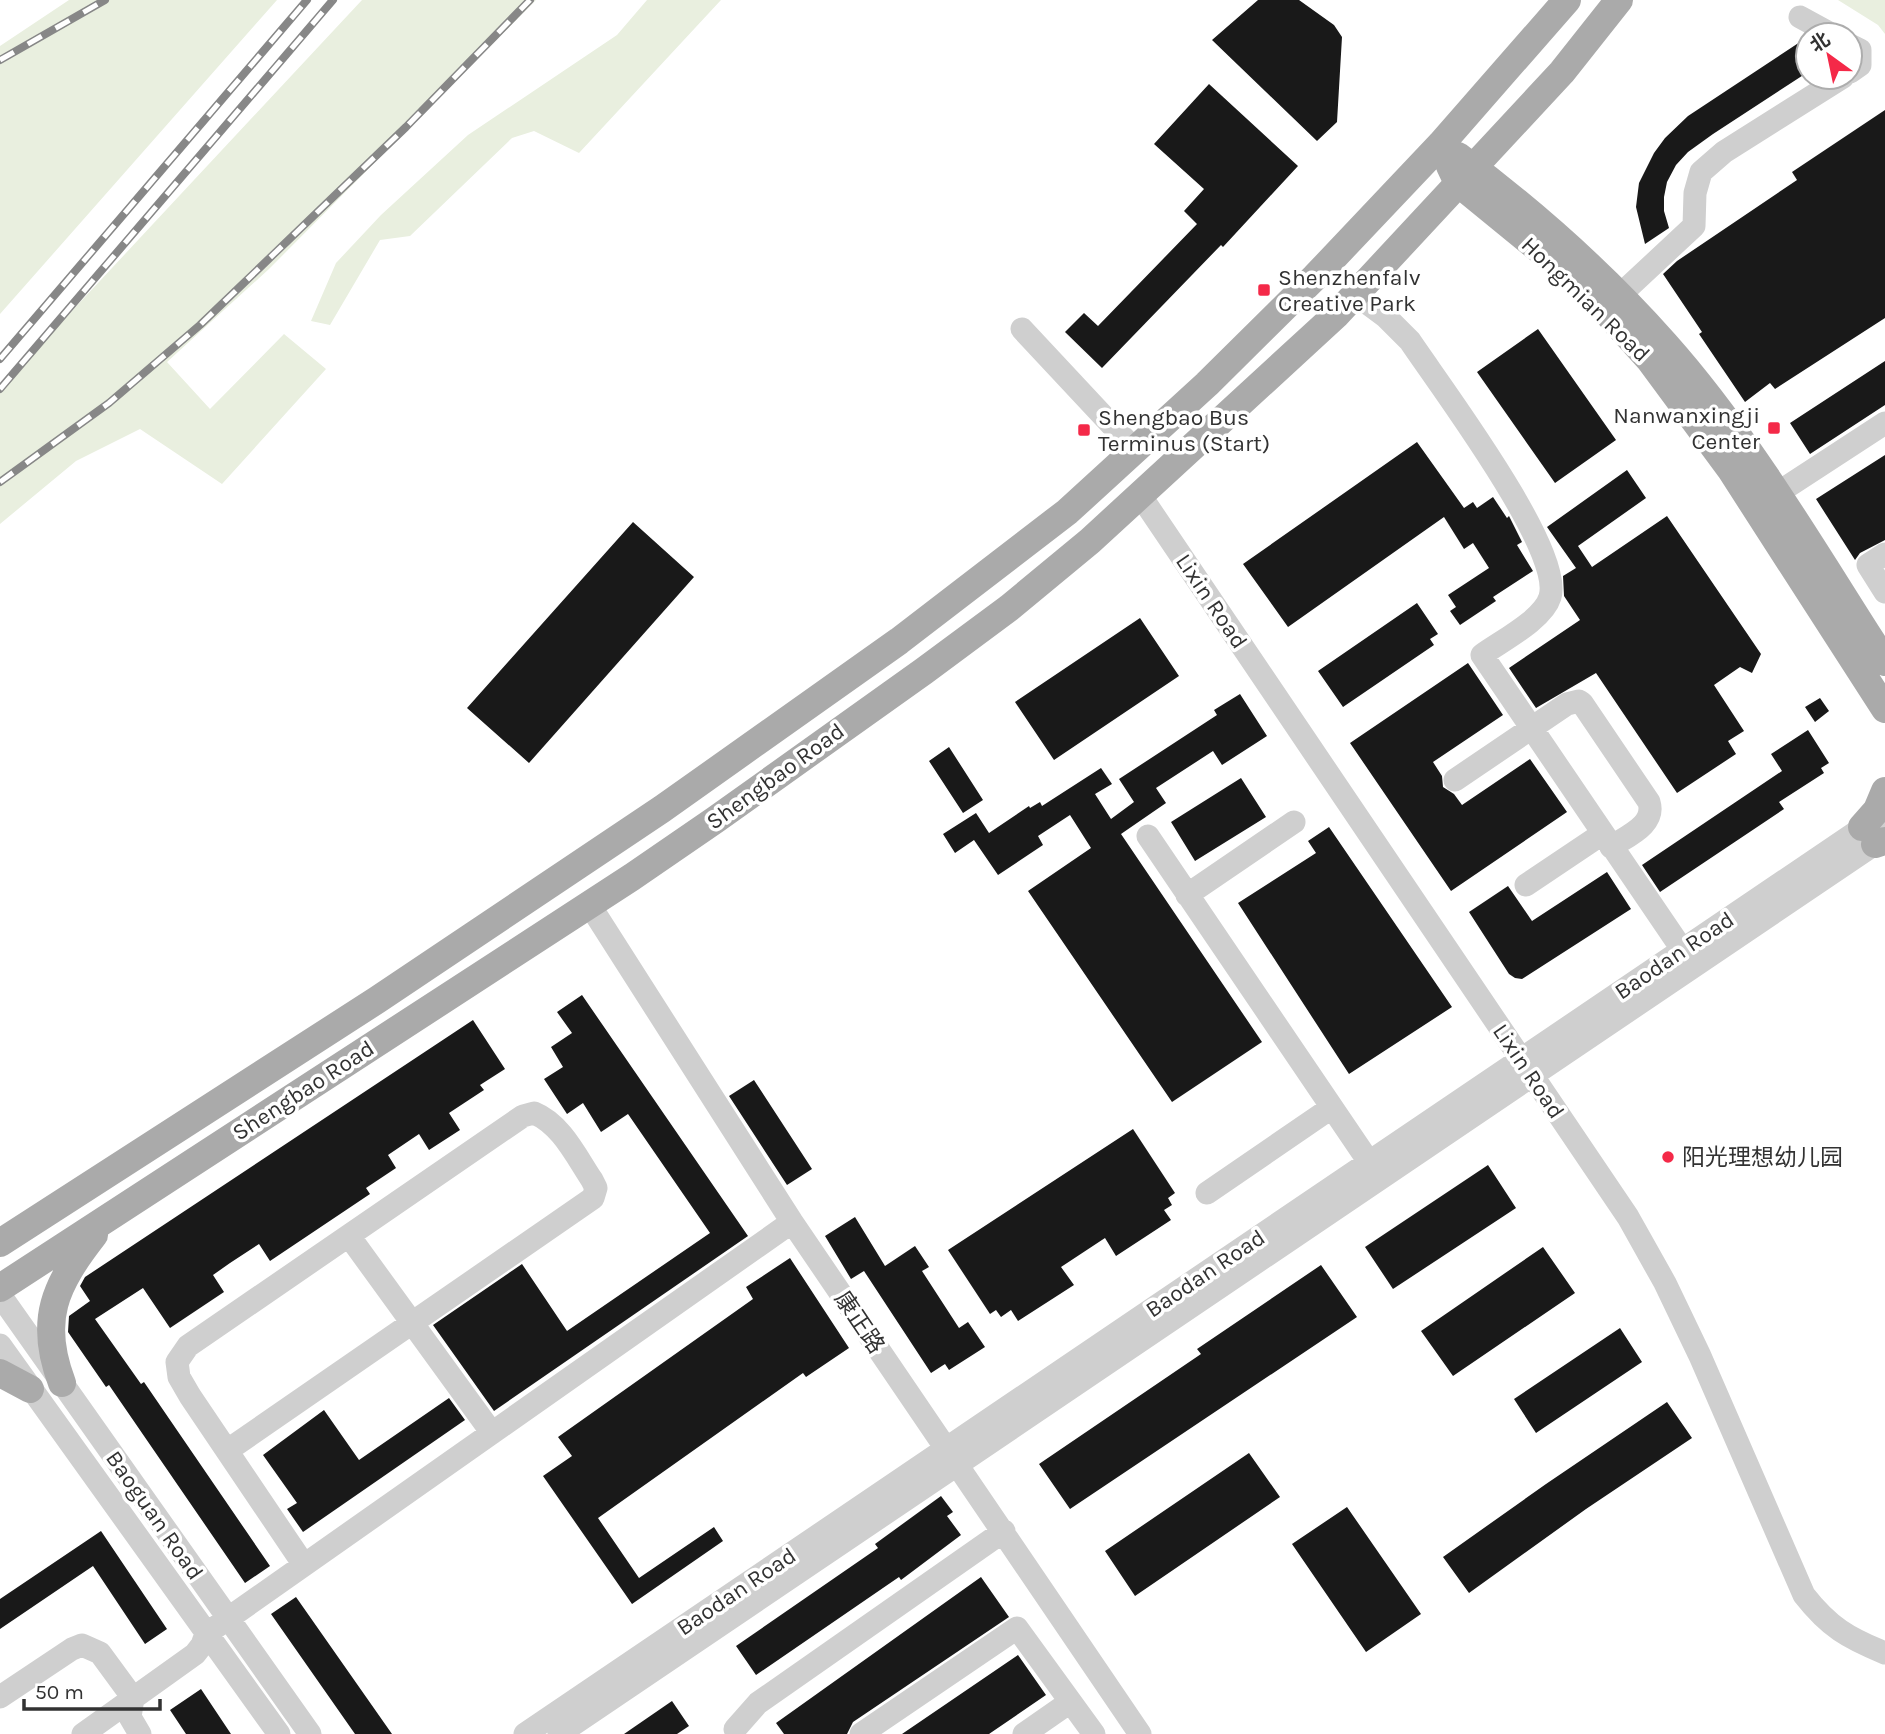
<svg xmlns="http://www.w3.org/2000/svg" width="1885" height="1734" font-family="Karla,'Noto Sans SC',sans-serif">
  <rect width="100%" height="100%" fill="#fff"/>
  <path fill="#e9efdf" d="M69,0H277L0,314V46Z
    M362,0H536L269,269L167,362L210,409L284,334L326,369L222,484L140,429L76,461L0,524V388Z
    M647,0H721L579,153L534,131L512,138L410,236L380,240L330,325L311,321L336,263L381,215L468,135L617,35Z
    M1838,0H1885V34L1878,25Z"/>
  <path fill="#191919" d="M1258,0H1299L1334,25L1342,37L1337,122L1317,141L1212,40Z
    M1800,42L1808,54V72L1713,134L1688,152L1676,165L1667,182L1664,197V211L1669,228L1645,244L1636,207L1639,183L1654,153L1665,138L1688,116Z
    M1209,84L1298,166L1223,247L1221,245L1102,368L1065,332L1084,313L1098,326L1197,224L1184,211L1204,189L1154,144Z
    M1885,110V318L1775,389L1770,383L1745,402L1699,334L1702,332L1663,274L1677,261L1797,180L1792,172Z
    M1538,329L1616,440L1555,483L1477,372Z
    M1885,361V405L1810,454L1790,423Z
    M1417,442L1464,508L1473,502L1477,508L1493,497L1507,518L1509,516L1522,542L1517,545L1533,571L1493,597L1496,601L1460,625L1450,611L1456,607L1448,595L1489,568L1473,543L1464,549L1444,517L1288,627L1243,564Z
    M1885,455V540L1860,553L1855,560L1816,499Z
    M1627,470L1646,498L1578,546L1592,567L1667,516L1761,654L1752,673L1740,667L1714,685L1744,731L1728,741L1736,754L1677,793L1596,673L1536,708L1509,668L1580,620L1564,596L1563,576L1576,568L1547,527Z
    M633,522L694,577L529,763L467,708Z
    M1417,603L1438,634L1430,639L1434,645L1343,707L1318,671Z
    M1140,618L1179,676L1054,760L1015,702Z
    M1468,663L1503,715L1433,762L1442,776L1443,787L1454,794L1462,805L1530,759L1567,812L1451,891L1350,743Z
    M1240,694L1267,736L1222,765L1213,751L1156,788L1166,803L1121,834L1262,1042L1172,1102L1028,891L1091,848L1070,815L1038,836L1043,845L998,875L974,840L955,853L943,834L976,813L989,833L1029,806L1030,808L1040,802L1042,806L1101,768L1112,784L1095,794L1111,819L1134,802L1119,779L1217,715L1214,710Z
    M1820,698L1829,711L1815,722L1805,707Z
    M1808,730L1829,763L1821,768L1824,773L1779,802L1784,809L1660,892L1642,865L1782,771L1771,754Z
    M949,747L983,800L963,813L929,761Z
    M1241,778L1266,817L1195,861L1171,822Z
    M1329,827L1452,1007L1349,1074L1238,903L1316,853L1308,841Z
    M1607,872L1631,909L1522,979L1515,978L1509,974L1469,912L1508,886L1532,921Z
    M582,995L748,1236L494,1411L433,1325L522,1264L567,1331L710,1233L628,1114L601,1132L583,1103L567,1114L544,1079L563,1067L551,1047L572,1033L557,1012Z
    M473,1020L505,1069L480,1085L484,1090L449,1113L460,1130L429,1150L419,1134L388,1155L396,1168L366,1188L370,1194L270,1261L259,1244L230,1263L213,1275L224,1292L170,1328L143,1288L95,1319L141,1384L144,1382L270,1566L245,1583L109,1385L106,1387L68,1332L69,1316L90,1301L80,1286L85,1277Z
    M754,1080L812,1169L787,1185L729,1096Z
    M1133,1129L1175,1193L1168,1198L1172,1205L1164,1210L1171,1220L1116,1256L1105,1238L1061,1267L1074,1285L1018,1321L1011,1310L1001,1317L996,1310L990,1314L948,1250Z
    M1488,1165L1516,1208L1393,1289L1365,1247Z
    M855,1217L885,1266L915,1246L929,1267L922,1271L959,1328L968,1322L985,1347L949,1370L945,1364L931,1373L864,1271L851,1279L825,1236Z
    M1543,1247L1575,1293L1453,1376L1421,1331Z
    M790,1258L849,1348L806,1377L803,1373L598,1518L639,1578L714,1527L723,1541L632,1604L543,1476L572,1456L558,1437L753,1299L746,1287Z
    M1321,1265L1357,1317L1070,1509L1039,1464L1201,1354L1197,1349Z
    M1620,1328L1642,1362L1536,1433L1514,1399Z
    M449,1398L465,1420L303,1532L287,1509L297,1503L263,1455L324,1410L359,1460Z
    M1667,1402L1692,1438L1586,1509L1469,1593L1443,1557L1546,1484Z
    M1249,1453L1280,1497L1135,1596L1105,1551Z
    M941,1496L953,1512L947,1516L961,1535L901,1580L899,1577L756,1675L736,1646L878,1548L875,1544Z
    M1347,1507L1421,1614L1366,1652L1292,1544Z
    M101,1531L167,1629L145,1644L93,1566L0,1629V1599Z
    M981,1577L1009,1617L853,1722L847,1734H784L776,1723Z
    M296,1597L392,1734H355L271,1614Z
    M1018,1655L1046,1695L989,1734H902Z
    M201,1689L231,1734H186L170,1710Z
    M672,1701L689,1726L677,1734H624Z"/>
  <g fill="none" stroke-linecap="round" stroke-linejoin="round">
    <path stroke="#cfcfcf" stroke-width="23" d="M1800,17L1833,35
      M1850,45L1860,50V65L1850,72
      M1355,294L1386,317L1410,341C1440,386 1564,550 1550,597C1543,620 1501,641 1482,655L1690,961
      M1620,295L1694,226L1695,193L1701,172L1724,152L1843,77
      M1022,329L1135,450
      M1776,494L1885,423
      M1140,495L1628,1217L1665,1283L1700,1356L1804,1595C1829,1627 1848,1638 1885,1653
      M1885,554L1868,565L1885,592
      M1455,780L1567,704L1579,701L1582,703L1649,802C1656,825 1627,836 1611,847
      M1148,836L1369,1162
      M1526,885L1602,834
      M1187,895L1294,822
      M589,904L792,1222L1140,1734
      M1207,1193L1331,1108
      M349,1236L492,1433
      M0,1295L310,1734
      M0,1345L279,1734
      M228,1450L593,1198L596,1188L592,1180C576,1156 561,1124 534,1113L523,1116L188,1346L177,1362L179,1377L190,1396L304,1565
      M0,1697L72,1649L82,1645L100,1653L133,1698L130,1717L140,1734
      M735,1729L758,1703L1004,1531
      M83,1734L195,1654L202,1645L206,1634L792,1222
      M525,1734L1877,818
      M559,1734L1885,837
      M861,1734L1017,1628L1094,1734
      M1024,1734L1070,1702"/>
    <path stroke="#aaa" stroke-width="28" d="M1458,156C1533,212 1603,274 1665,344C1748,437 1817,557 1885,662
      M1450,166L1458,183L1556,263L1603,308L1649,359L1731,470L1885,709
      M1862,827L1877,810L1885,791
      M1875,844L1885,841
      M0,1243L377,1000L662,809L899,641L1067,512L1207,384L1315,277L1441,144L1567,0
      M0,1288L632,877L715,820L924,671L1009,608L1090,541L1336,315L1562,72L1619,0
      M0,1373L30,1389
      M62,1383C38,1320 55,1285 94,1235"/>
    <defs>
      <path id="rail" d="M0,60L105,0
        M0,359L307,0
        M0,389L333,0
        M0,482L109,403L200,325L406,127L530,0"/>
    </defs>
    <use href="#rail" stroke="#878787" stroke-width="8"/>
    <use href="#rail" stroke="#fff" stroke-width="5" stroke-dasharray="16" stroke-linecap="butt"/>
  </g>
  <g fill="#f42948" stroke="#fff" stroke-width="2.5">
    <rect x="1257" y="283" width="14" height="14" rx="3.5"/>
    <rect x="1767" y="421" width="14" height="14" rx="3.5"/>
    <rect x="1077" y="423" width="14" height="14" rx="3.5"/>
    <circle cx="1668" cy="1157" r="7"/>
  </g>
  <g text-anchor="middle" stroke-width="7" stroke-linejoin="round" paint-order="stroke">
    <g font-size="23" fill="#323232" stroke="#fff" text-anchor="start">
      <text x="1278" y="285">Shenzhenfalv<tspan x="1278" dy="26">Creative Park</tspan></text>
      <text x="1760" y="423" text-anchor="end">Nanwanxingji<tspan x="1760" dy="26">Center</tspan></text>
      <text x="1098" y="425">Shengbao Bus<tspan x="1098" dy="26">Terminus (Start)</tspan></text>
      <text x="1682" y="1165">阳光理想幼儿园</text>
    </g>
    <g font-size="23" fill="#323232" stroke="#fff">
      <text transform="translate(1586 299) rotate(44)" y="8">Hongmian Road</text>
      <text transform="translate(1212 601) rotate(56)" y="8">Lixin Road</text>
      <text transform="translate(775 776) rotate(-36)" y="8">Shengbao Road</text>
      <text transform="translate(1674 955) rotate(-34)" y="8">Baodan Road</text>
      <text transform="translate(1529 1071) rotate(56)" y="8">Lixin Road</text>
      <text transform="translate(303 1090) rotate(-33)" y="8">Shengbao Road</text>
      <text transform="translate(1205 1273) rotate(-34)" y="8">Baodan Road</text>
      <text transform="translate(860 1322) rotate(56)" y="8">康正路</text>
      <text transform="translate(155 1515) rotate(55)" y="8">Baoguan Road</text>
      <text transform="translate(736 1591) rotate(-34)" y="8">Baodan Road</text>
    </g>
  </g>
  <g transform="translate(1829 56) rotate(327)"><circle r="33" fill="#ffffff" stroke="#adadad" stroke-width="2"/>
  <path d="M0-5L12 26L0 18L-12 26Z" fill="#f42948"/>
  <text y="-10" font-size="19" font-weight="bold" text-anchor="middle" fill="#323232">北</text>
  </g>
  <path d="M24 1699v10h136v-10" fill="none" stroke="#323232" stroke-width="3.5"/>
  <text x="35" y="1699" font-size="21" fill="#323232" stroke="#ffffff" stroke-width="5" paint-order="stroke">50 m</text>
</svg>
